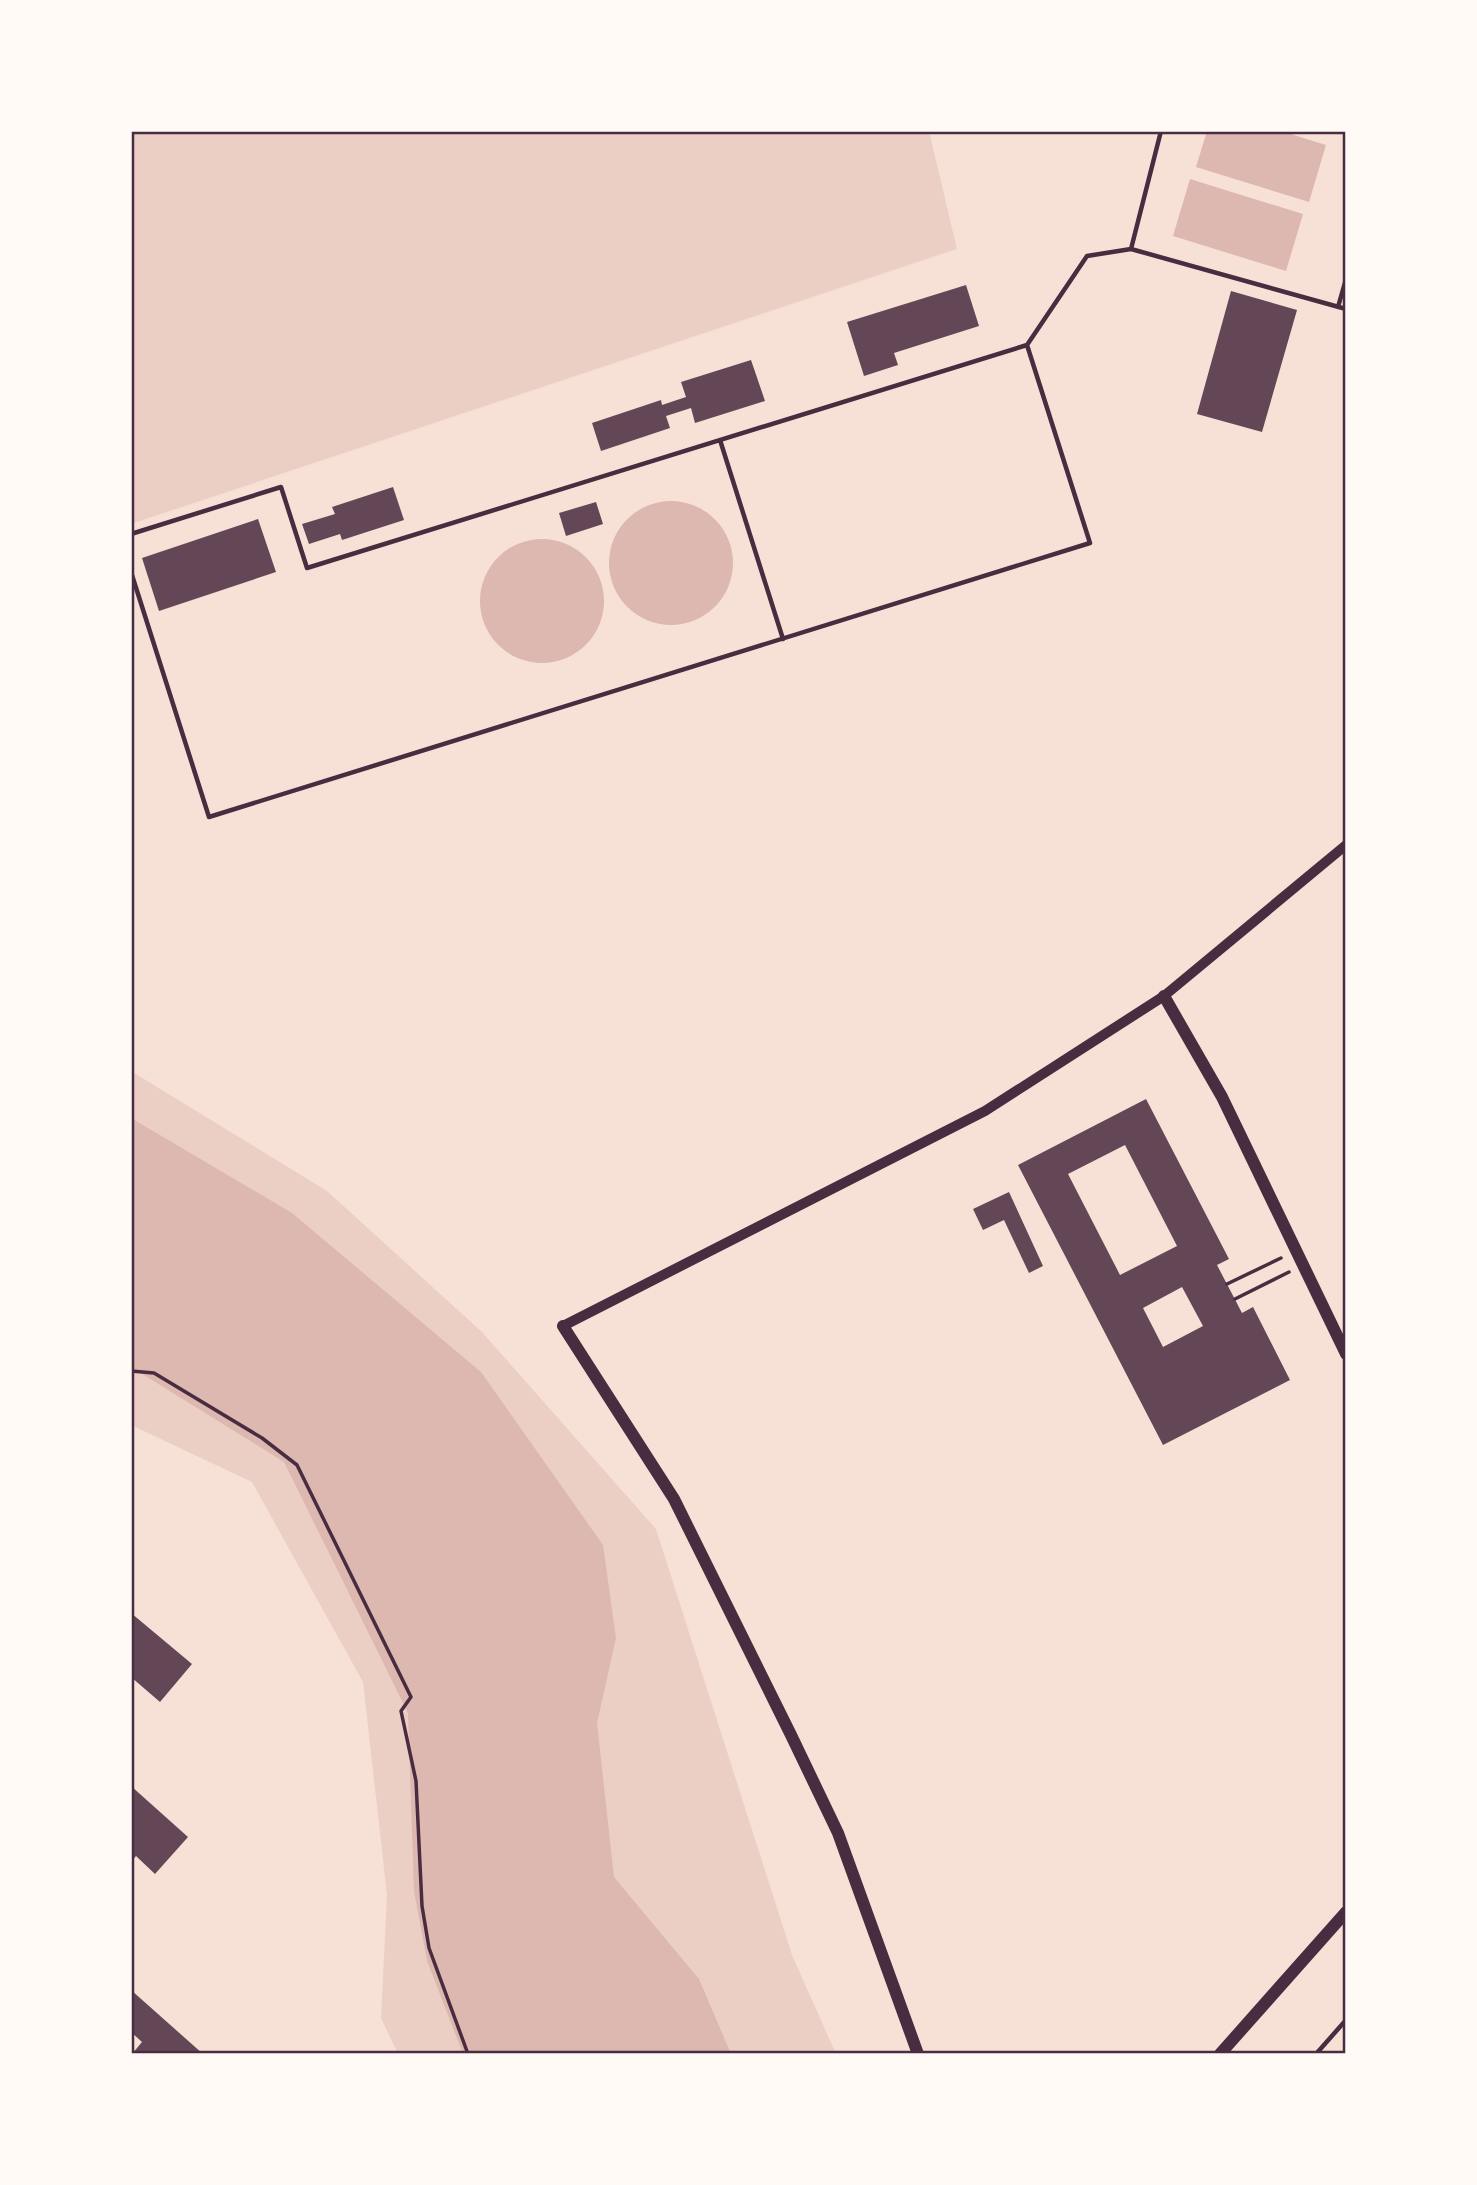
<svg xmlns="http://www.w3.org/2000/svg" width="1477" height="2185" font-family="Roboto,sans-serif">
  <rect width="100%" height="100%" fill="#f7e1d7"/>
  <path fill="#ebcfc5" d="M131,131H929L957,249L131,524Z
    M131,1071L327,1191L482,1332L656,1529L792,1955L836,2054H398L381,2018L387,1895L363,1682L252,1482L131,1425Z"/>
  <path fill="#dcb8b0" d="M1207,131H1281L1326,145L1309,202L1196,167Z
    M1190,179L1303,214L1286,271L1173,236Z
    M609 563a62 62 0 1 1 124 0a62 62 0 1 1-124 0Z
    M480 601a62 62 0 1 1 124 0a62 62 0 1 1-124 0Z
    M131,1118L292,1213L481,1372L603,1545L616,1638L597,1723L614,1877L699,1979L731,2054H463L427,1961L414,1891L408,1713L284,1462L131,1367Z"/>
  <path fill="#644757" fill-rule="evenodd" d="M966,285L979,326L894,353L898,365L864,376L847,322Z
    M1231,291L1297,310L1262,432L1197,414Z
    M751,360L765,401L695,423L691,408L666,416L670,428L601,451L592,423L661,400L662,405L686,397L681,382Z
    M393,487L404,520L342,540L340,534L309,544L302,524L335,514L332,507Z
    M596,502L603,524L566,536L559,513Z
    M258,519L276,572L159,611L142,558Z
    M1146,1099L1229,1259L1217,1265L1242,1313L1253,1307L1290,1380L1163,1445L1018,1165ZM1125,1145L1177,1246L1120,1275L1068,1174ZM1182,1287L1203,1326L1163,1347L1143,1308Z
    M1009,1192L1043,1266L1029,1273L1004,1220L983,1230L973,1209Z
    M131,1613L192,1664L160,1702L131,1677Z
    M131,1786L188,1837L155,1874L136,1856L131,1862Z
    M131,1990L203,2054H132L142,2042L131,2032Z"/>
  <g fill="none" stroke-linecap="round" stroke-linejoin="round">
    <path stroke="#4a2c40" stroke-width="3.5" d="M1227,1284L1281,1258
      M1235,1299L1289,1272
      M131,1371L154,1373L262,1438L297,1465L411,1697L401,1711L416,1781L422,1906L429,1948L468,2054"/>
    <path stroke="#4a2c40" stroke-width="4.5" d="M1161,131L1131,249L1346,309
      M1338,307L1346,279
      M720,440L783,639
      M131,534L281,487L307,568L1027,345L1087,256L1131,249
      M131,572L209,817L1090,543L1027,345
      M1316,2054L1346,2020"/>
    <path stroke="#4a2c40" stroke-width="10" d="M563,1326L985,1111L1164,996L1346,845"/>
    <path stroke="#4a2c40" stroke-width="12" d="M1164,996L1222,1097L1346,1354
      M563,1326L674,1499L791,1735L838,1833L918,2054
      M1220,2054L1346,1912"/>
  </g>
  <rect width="1477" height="2185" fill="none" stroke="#fffaf5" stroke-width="266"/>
  <rect x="133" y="133" width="1211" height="1919" fill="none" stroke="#4a2c40" stroke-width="2.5"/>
</svg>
